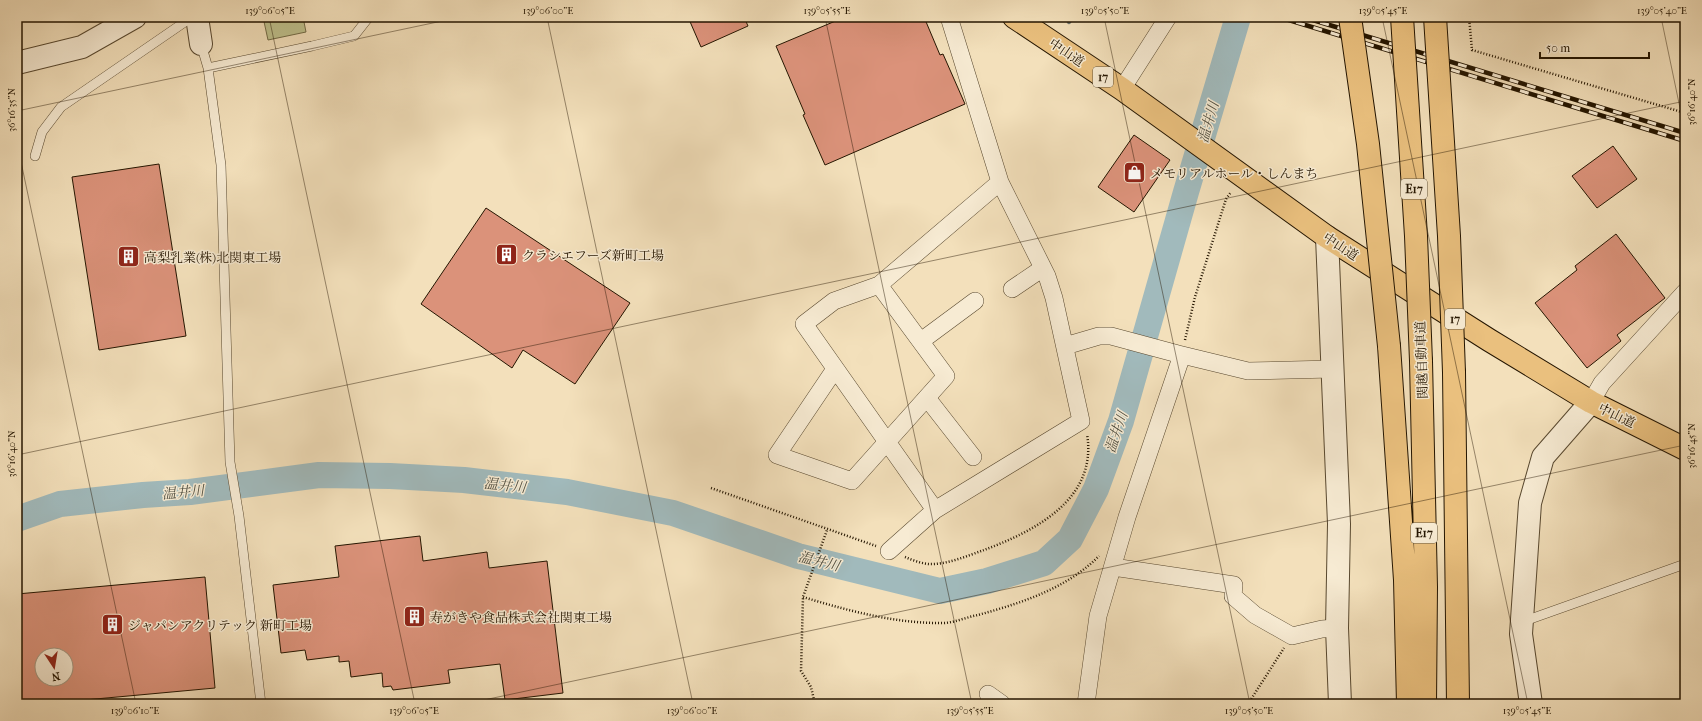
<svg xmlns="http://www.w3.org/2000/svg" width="1702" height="721" font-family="'IM FELL French Canon','Noto Serif JP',serif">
  <rect width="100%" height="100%" fill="#f3e0bb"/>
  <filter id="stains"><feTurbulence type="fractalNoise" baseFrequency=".005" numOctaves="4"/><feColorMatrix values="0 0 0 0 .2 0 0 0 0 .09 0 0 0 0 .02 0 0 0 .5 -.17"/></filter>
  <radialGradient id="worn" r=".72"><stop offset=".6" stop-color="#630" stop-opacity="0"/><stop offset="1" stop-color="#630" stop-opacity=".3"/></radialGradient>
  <path fill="#bfc18d" stroke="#726b46" d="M263,17H303L306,32L268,40Z"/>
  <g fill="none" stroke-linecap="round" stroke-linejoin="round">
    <path stroke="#6f7871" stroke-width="4.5" d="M1069,22L1071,17"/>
    <path stroke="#a1babc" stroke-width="26" d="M17,519L60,504L143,495L190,492L319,475L390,476L464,480L567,492L673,513L798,556L940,591L987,581L1044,563L1070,539L1096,489L1121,421L1186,192L1238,17"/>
  </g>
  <path fill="#db927a" stroke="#241500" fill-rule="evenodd" d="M688,17H744L748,26L701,47Z
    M845,17H924L940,55L943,54L965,104L825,165L803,115L805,114L776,46Z
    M1134,135L1170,160L1134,212L1098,187Z
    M1613,146L1637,179L1597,208L1572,176Z
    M159,164L186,336L99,350L72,177Z
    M486,208L630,303L575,384L523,350L512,368L421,304Z
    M1616,234L1665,298L1617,335L1621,341L1587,368L1535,303L1577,270L1575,266Z
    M420,536L423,561L487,552L489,568L547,561L563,693L505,700L500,664L448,670L450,683L393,690L391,686L383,687L382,673L351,677L349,661L339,662V656L307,660L305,650L281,653L273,585L339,577L335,546Z
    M205,577L215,688L41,704H17V594ZM42,655H66V679H42Z"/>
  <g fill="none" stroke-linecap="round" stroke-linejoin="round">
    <defs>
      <path id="service" d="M201,44L208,68L221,165L230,462L239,516L261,704
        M208,68L312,46L354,36L369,17
        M35,156L42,132L61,107L192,17
        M1522,622L1685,564"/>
      <path id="minor" d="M1122,89L1168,17
        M1012,289L1043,268
        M921,341L975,301
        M1065,346L1099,336H1111L1178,354L1248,371L1332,369
        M835,369L777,455L852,481L946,376L879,285
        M927,398L973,457
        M1591,402L1602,383L1685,292
        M935,510L804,324L834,301L879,285L1000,182
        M889,551L935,510L1081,421L1054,298L1047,276L1000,182L949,17
        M1113,567L1234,585L1233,596L1255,615L1292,636L1322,629L1337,628
        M988,694L1002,704
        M1086,704L1098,616L1127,517L1182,355"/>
      <path id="tertiary" d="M197,17L201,44
        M17,63L82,47L135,17
        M1327,237L1339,524L1337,628L1340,704
        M1531,704L1521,634L1530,503L1543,457L1591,402"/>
      <path id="trunk" d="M1014,17L1122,89L1327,237L1489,340L1591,402L1685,449"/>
      <path id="motorway" d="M1389,346L1405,580L1408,704
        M1421,361L1426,587L1425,704
        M1454,372L1458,704"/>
    </defs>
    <use href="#service" stroke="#58482f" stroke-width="10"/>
    <use href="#minor" stroke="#58482f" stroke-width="18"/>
    <use href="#tertiary" stroke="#58482f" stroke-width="24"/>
    <use href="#trunk" stroke="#241500" stroke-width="24"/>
    <use href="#motorway" stroke="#241500" stroke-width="24"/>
    <path stroke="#241500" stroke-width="2.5" stroke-dasharray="1 2" stroke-linecap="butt" d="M1469,17L1472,50L1685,113
      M1185,340L1195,297L1226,199L1231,192
      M711,488L876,546
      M905,557C912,560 920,563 928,564C946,565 967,556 984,550C1035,531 1098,499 1087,434
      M803,597C849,611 897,624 945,623C956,622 967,617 978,615C1021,603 1066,589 1099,556
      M815,704L811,687L801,671L803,597L827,530
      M1248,704L1284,648"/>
    <use href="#service" stroke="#f7ebd3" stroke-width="9"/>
    <use href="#minor" stroke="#f7ebd3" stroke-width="17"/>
    <use href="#tertiary" stroke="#f7ebd3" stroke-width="22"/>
    <use href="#trunk" stroke="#eac07e" stroke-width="22"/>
    <use href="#motorway" stroke="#eac07e" stroke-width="22"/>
    <defs>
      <path id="rail" d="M1279,17L1685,141
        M1303,17L1685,133"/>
    </defs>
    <use href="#rail" stroke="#241500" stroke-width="4.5"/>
    <use href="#rail" stroke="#f7ebd3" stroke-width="3" stroke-dasharray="9" stroke-linecap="butt"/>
    <defs>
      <path id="motorway-bridge" d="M1350,17L1368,144L1389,346
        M1402,17L1416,236L1421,361
        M1435,17L1449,236L1454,372"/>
    </defs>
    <use href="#motorway-bridge" stroke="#241500" stroke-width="24" stroke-linecap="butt"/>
    <use href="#motorway-bridge" stroke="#eac07e" stroke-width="22"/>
  </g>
  <path fill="none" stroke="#241500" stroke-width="1" stroke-opacity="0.45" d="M269,17L415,704M547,17L693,704M825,17L972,704M1104,17L1250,704M1382,17L1528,704M1661,17L1685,132M17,111L461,17M17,143L136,704M17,455L1685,101M465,704L1685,445"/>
  <defs>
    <symbol id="shop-square" viewBox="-11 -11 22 22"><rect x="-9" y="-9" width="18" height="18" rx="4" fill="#8f2418" stroke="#f7ebd3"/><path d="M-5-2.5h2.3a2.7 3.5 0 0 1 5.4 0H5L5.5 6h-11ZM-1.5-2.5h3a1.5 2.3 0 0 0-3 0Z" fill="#fff"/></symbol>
    <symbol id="building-square" viewBox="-11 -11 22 22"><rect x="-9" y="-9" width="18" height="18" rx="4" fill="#8f2418" stroke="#f7ebd3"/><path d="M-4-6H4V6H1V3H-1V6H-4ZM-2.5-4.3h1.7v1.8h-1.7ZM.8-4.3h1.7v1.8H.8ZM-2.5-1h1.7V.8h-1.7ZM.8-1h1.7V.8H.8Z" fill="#fff"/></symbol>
  </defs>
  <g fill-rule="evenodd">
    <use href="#shop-square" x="1122" y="160" width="25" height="25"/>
    <use href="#building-square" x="494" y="242" width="25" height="25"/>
    <use href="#building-square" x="116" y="244" width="25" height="25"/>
    <use href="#building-square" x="402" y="604" width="25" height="25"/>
    <use href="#building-square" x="100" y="612" width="25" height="25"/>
  </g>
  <g text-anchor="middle" stroke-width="3" stroke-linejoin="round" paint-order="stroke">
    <g fill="#f7ebd3" stroke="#63553f" stroke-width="1">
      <rect x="1093" y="67" width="20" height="20" rx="3"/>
      <rect x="1401" y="179" width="26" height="20" rx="3"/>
      <rect x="1445" y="309" width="20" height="20" rx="3"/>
      <rect x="1411" y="523" width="26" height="20" rx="3"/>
    </g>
    <g font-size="12" font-weight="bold" fill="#241500">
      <text x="1103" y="81">17</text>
      <text x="1414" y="193">E17</text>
      <text x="1455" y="323">17</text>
      <text x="1424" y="537">E17</text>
    </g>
    <g font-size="13" fill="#241500" stroke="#f7ebd3">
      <text transform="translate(1067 52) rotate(34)" y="5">中山道</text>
      <text transform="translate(1341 246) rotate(33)" y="5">中山道</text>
      <text transform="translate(1421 360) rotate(-92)" y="5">関越自動車道</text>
      <text transform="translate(1617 415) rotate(26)" y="5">中山道</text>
    </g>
    <g font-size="13" fill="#241500" stroke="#f7ebd3" text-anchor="start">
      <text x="1150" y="178">メモリアルホール・しんまち</text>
      <text x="522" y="260">クラシエフーズ新町工場</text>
      <text x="144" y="262">高梨乳業(株)北関東工場</text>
      <text x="430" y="622">寿がきや食品株式会社関東工場</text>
      <text x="128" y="630">ジャパンアクリテック 新町工場</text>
    </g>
    <g font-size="14" font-style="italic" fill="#504f42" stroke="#f7ebd3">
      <text transform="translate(1208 122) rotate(-74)" y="5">温井川</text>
      <text transform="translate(1116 432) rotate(-71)" y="5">温井川</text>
      <text transform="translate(505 485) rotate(6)" y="5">温井川</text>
      <text transform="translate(183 492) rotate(-5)" y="5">温井川</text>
      <text transform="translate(819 561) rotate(14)" y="5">温井川</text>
    </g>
  </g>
  <rect width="1702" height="721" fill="none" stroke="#f3e0bb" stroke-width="44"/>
  <g transform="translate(54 667) rotate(168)"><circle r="19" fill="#f7ebd3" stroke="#a3957f"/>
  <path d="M0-3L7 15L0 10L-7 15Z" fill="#8f2418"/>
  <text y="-6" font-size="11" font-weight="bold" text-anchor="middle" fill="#241500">N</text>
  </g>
  <path d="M1540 52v6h109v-6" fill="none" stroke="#241500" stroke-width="2"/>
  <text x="1546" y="52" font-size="12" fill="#241500" stroke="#f7ebd3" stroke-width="3" paint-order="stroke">50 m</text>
  <rect x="22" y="22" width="1658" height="677" fill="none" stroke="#241500" stroke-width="1.5"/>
  <g font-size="10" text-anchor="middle" fill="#241500">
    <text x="270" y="14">139°06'05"E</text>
    <text x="548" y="14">139°06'00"E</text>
    <text x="827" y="14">139°05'55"E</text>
    <text x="1105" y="14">139°05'50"E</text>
    <text x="1383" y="14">139°05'45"E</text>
    <text x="1662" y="14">139°05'40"E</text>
    <text transform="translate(1691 102) rotate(-90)" y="4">36°16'40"N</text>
    <text transform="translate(11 110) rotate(-90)" y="4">36°16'35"N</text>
    <text transform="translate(1691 446) rotate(-90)" y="4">36°16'45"N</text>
    <text transform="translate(11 454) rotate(-90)" y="4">36°16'40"N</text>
    <text x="135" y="714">139°06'10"E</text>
    <text x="414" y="714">139°06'05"E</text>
    <text x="692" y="714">139°06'00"E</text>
    <text x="970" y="714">139°05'55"E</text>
    <text x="1249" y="714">139°05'50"E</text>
    <text x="1527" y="714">139°05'45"E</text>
  </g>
  <rect width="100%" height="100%" filter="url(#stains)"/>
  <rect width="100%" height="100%" fill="url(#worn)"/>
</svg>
